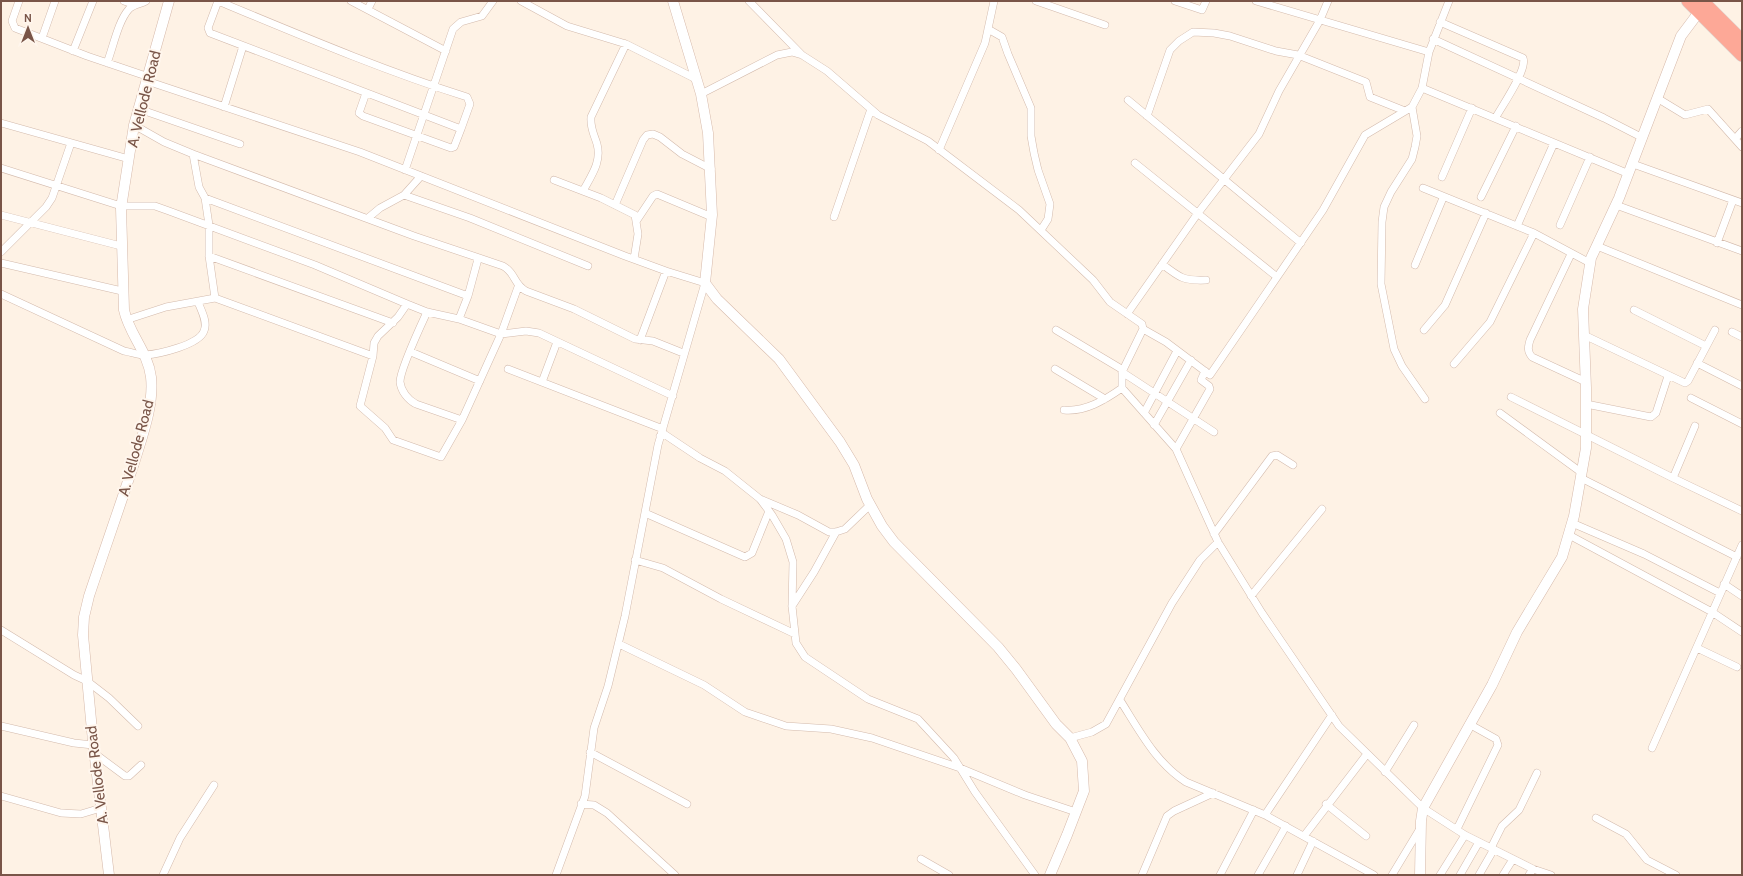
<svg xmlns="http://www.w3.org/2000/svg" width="1743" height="876" font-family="Cabin,sans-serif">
  <rect width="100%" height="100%" fill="#fef2e5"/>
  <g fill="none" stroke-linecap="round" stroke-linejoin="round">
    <defs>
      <path id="street" d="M19,1L12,21L15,28L87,56L149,77
        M124,1L135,5
        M351,1L446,51
        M521,1L567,26L626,44L696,79
        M749,1L802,55
        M1036,1L1105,25
        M1175,1L1202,10L1206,1
        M1256,1L1429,52
        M1449,1L1429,52L1422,88L1629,174
        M368,9L372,1
        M1440,22L1523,58C1528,69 1502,106 1496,117
        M988,29L1002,37L1008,54L1031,108V136L1034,153L1038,170L1050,204L1048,219L1041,230
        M42,38L55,1
        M1433,39L1604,118L1643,138
        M73,51L93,1
        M107,63C113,48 118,21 129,9C134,4 141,4 146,1
        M147,81L360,152L625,256L666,271L705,283L658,445L625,616L608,686L594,728L585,796L556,875
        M366,93L359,113L363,116L451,148L454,147L461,129L210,33L208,28L218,1C300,35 382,70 467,97L470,104L461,129
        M701,94L777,55L792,52L802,55L827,71L878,115L928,141L1019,210L1093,280L1110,302L1142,324L1143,329L1122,372V388L1176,449L1218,542L1262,613L1339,726L1423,808L1465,835L1533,869L1529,875
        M1657,98L1685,115L1708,109L1742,147
        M1128,100L1301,243
        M224,107L243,46
        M1412,107L1417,136L1415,147L1412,159L1391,192L1384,207L1382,222L1381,284L1394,349L1402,366L1425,399
        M139,109L240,144
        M1147,116L1170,50L1179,41L1193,32L1214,33L1230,36L1276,51L1298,55L1366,82L1370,97L1405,111
        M1,123L129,159
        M134,125L164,142L193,154L414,236L503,266C516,273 513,284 526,291L574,309L635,339L653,341L683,353
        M1735,139L1742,131
        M939,150L985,43L994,1
        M193,154L199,187L205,198L209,225V256L215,298L373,356
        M1135,163L1277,277
        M1633,164L1742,203
        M1,168L121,206H155L169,211L315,265L407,304L427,312L459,319L501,334L462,420L441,457L393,440L385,428L360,406L373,356L374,343L378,336L398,317L407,304
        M405,170L453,29L461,22L482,16L493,1
        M1442,177L1472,108
        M554,180L601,198L635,215L638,234L634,259
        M1423,188L1534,233L1590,263
        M583,191C591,176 602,162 597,144C594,134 590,128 591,117L626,44
        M404,195L470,218L588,266
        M1481,197L1516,126
        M205,198L468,296
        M615,205L643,140L647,135L653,134L660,137L682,154L711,169
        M1616,205L1742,251
        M1,215L121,246
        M834,217L871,109
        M368,218L380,208L404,195L421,176
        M637,220L653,196L657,194L712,217
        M1560,225L1590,157
        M1517,226L1554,143
        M1717,243L1733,200
        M1597,246L1742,305
        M1,252L46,207L52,198L71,143
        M1571,254L1530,340C1528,347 1527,351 1532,357L1586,382
        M209,256L393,323
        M1,263L122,291
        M1162,264C1180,278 1184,281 1206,280
        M1415,265L1443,198
        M518,287L501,334L526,331L539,333L673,396
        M1,294L124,351C131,352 138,355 145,355C159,354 199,345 204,331C208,322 201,310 198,302
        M1634,310L1706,346
        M427,312C421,325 400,370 400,382C401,391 408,400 416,404L462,420
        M1127,314L1198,213L1259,134L1279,91L1320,20L1328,1
        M459,319L468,296L478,259
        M126,320L166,307L215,298
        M1143,329L1166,342L1210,375L1323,210L1365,135L1412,107L1422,88
        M1056,330L1123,370
        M1424,330L1445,305L1486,213
        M1732,332L1742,337
        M1584,335L1685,383L1688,381L1715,330
        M640,340L666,271
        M411,352L480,381
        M1697,363L1742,386
        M1454,364L1490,322L1534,233
        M508,369L663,429
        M1055,369L1105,399
        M1122,372L1214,432
        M542,382L557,342
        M1511,397L1673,478L1695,426
        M1691,398L1742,424
        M1586,404L1651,417L1656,413L1668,376
        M1064,410C1085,412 1105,400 1122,388
        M1144,413L1177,351
        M1500,413L1582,473
        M1154,425L1191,360
        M660,436L664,434L700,458L725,471L760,499L772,515L786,539L793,562L792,606L796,643L805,657L868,699L918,719L954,758L975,792L1035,875
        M1176,449L1210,389L1209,386L1201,380L1205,371
        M1581,478L1737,557
        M1673,478L1742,511
        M760,499L798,515L829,532H836L845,529L870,505
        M645,513L745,557L752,553L769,511
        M1572,523L1644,554L1720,593
        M1214,534L1272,456L1277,455L1293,465
        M1569,535L1712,612L1742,632
        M635,560L663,568L721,599L795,634
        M1724,584L1742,596
        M1251,596L1322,509
        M792,606L814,572L836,532
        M1,630L74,675L87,681L109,698L138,726
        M619,644L704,685L745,712L786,726L831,729L872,738L960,768L1025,795L1076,812
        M1697,648L1737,667
        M1120,700C1139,730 1156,763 1186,782L1265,815L1374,875
        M1,726L74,743L93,745
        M1070,738L1092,732L1106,724L1172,603L1200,560L1218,542
        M1652,748L1742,545
        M590,752L687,804
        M94,753L125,776H129L141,765
        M1385,772L1414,725
        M1,796L61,813L81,814L101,808
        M581,804L594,805L607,813L675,875
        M1326,804L1366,836
        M1265,815L1332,715
        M1596,818L1626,834L1647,860L1676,875
        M1457,829L1498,745L1496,739L1469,724
        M1304,836L1367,754
        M1491,848L1502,826L1519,810L1537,773
        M921,859L949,875
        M1533,869L1551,875
        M163,875L180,838L214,785
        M1142,875L1167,816L1174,811L1213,793
        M1220,875L1254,810
        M1258,875L1286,826
        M1297,875L1313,841
        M1392,875L1421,827
        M1440,875L1465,835
        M1460,875L1479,842
        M1479,875L1494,849
        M1503,875L1513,859"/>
      <path id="secondary" d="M673,1L701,94L708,133L712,215L705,283L717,299L779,359L840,442L854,465L867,499L882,526L894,542L998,647L1016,669L1056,724L1070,738L1082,761L1084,791L1067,835L1050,875
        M109,875L93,741L83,635L84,617L89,596C104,551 120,506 135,460C143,434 154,404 151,377C148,352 129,334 124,310L121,208L134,125L169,1
        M1420,875L1421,821L1423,808L1492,685L1517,632L1562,557L1574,516L1586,448V388L1583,309L1591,258L1619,198L1681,36L1699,12"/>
      <path id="highway" d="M1688,1L1742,55
        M1702,1L1742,41"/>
    </defs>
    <use href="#street" stroke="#d3baac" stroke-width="8"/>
    <use href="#secondary" stroke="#d6b9aa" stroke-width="11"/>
    <use href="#highway" stroke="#d9cfcc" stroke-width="14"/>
    <use href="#street" stroke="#fff" stroke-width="7"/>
    <use href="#secondary" stroke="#fff" stroke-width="10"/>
    <use href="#highway" stroke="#fda897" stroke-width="13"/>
  </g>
  <g text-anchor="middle" stroke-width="4" stroke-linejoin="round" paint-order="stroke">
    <g font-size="15" fill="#795548" stroke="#fff6ed">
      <text transform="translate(144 99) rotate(-76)" y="5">A. Vellode Road</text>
      <text transform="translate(136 448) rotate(-75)" y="5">A. Vellode Road</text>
      <text transform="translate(97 775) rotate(-97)" y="5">A. Vellode Road</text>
    </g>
  </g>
  <rect width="1743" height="876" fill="none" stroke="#795548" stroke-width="4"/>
  <g transform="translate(28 28)" stroke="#fff6ed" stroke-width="3" paint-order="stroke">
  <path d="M0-3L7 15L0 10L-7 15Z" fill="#795548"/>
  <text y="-6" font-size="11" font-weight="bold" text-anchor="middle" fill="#795548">N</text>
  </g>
</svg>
